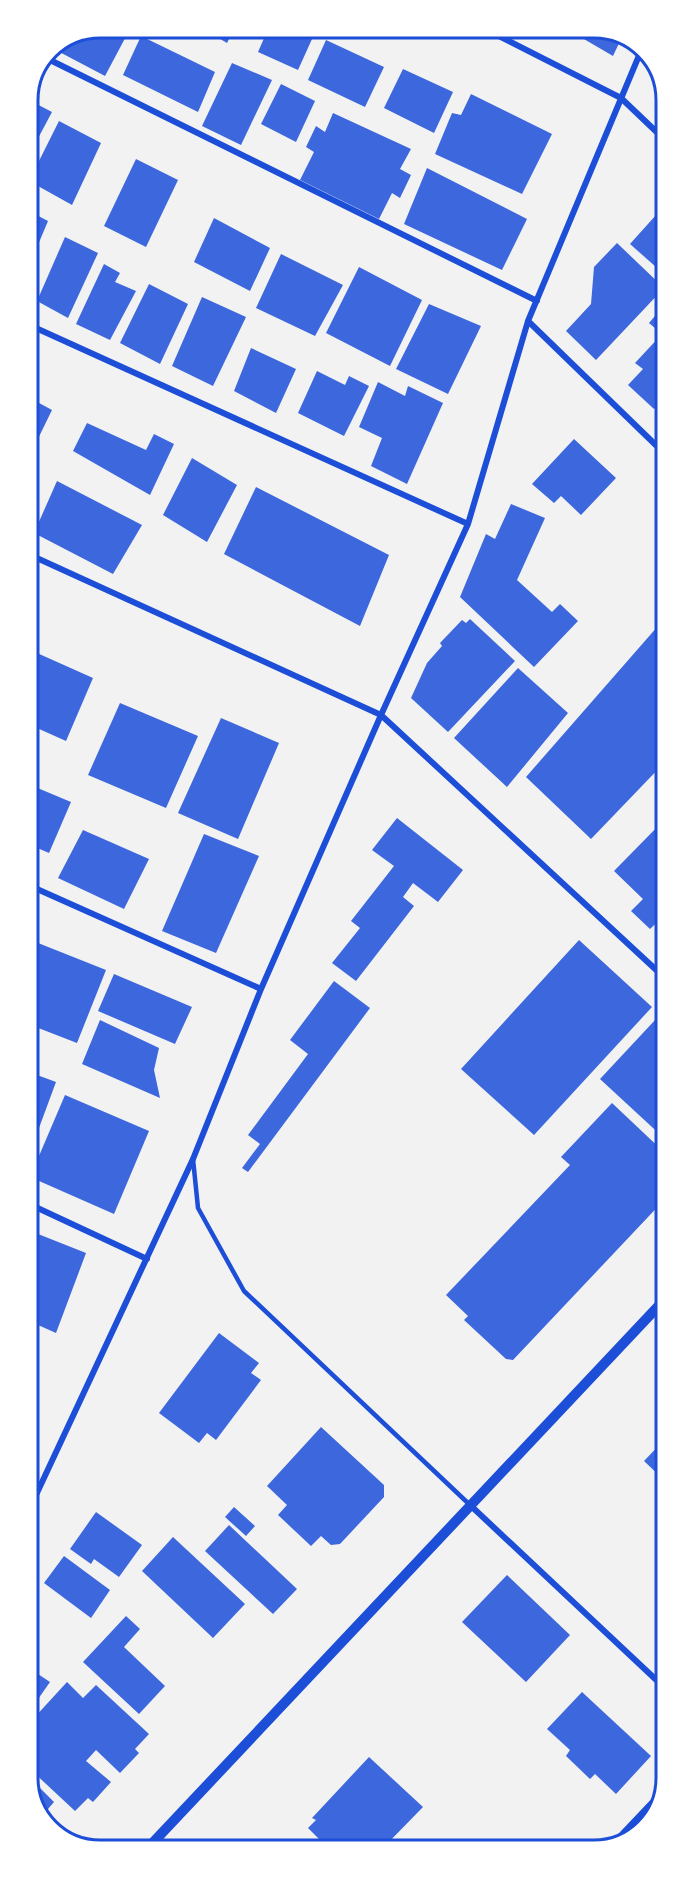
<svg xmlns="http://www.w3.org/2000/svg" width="694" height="1878" font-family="Lato,sans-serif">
  <rect width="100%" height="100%" fill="#f2f2f2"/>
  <path fill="#3d67dc" d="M99,27H131L105,76L50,47Z
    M200,27H235L227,43Z
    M269,27L317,28L298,70L258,52Z
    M580,27H600L622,37L613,56L577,35Z
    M141,36L215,72L198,112L123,75Z
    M326,40L384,67L365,107L308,80Z
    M232,63L272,80L241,145L202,126Z
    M403,69L453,92L434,133L384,108Z
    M281,84L315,101L296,142L261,124Z
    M471,94L552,134L522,194L435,154L452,113L461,115Z
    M27,99L52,112L27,159Z
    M333,113L411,149L400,169L411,175L400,198L392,193L379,219L300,180L314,152L306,147L316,126L325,132Z
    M59,121L101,143L72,205L29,181Z
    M136,159L178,180L146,247L104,226Z
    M427,168L527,219L502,270L404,224Z
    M665,205V275L630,244Z
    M27,210L48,221L27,271Z
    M214,218L270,248L250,291L194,262Z
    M65,237L98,253L68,318L37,301Z
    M617,243L664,288L596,360L566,331L591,304L594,267Z
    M281,254L343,285L315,336L256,308Z
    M104,264L120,273L115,282L136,291L110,340L76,324Z
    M359,267L422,300L390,366L326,333Z
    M149,284L188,304L160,364L120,343Z
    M202,297L246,317L213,386L172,366Z
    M429,304L481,326L448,394L396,369Z
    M660,310L665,315V397L654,409L628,385L643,369L635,363L662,334L649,323Z
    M251,348L296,369L276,413L234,391Z
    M317,371L345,385L349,376L369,386L344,436L298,413Z
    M378,382L405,396L408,386L443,403L407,484L371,466L382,438L359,427Z
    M28,397L52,410L32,451L28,449Z
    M87,423L146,450L154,434L174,444L150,495L73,451Z
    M574,439L616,478L581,515L561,496L554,503L532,484Z
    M192,458L237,485L207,542L163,515Z
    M57,481L142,525L113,574L34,533Z
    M256,487L389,555L360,626L224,554Z
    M511,504L545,518L517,580L552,612L560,604L578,621L534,667L460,597L486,534L495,539Z
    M665,618V762L591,839L526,777Z
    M470,619L515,661L448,732L411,698L427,663L442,646L440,643L462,620L466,623Z
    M37,653L93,678L66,741L28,724V676Z
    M518,668L568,713L507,787L454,738Z
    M120,703L198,736L166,808L88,775Z
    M221,718L279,743L238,839L178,813Z
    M28,784L71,802L49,853L28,844Z
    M397,818L463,870L438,902L413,883L403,897L414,906L356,981L332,963L360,928L351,921L394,866L372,850Z
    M666,818V914L650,929L631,911L643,899L614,871Z
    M83,830L149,859L124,909L58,878Z
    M204,834L259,856L216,953L162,931Z
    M28,939L106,970L77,1043L28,1024Z
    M579,940L652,1007L534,1135L461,1069Z
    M114,974L192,1007L175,1044L98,1011Z
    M334,981L370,1008L248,1172L242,1168L260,1144L248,1135L308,1054L290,1040Z
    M656,1019L666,1028V1140L600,1079Z
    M100,1020L159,1048L154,1070L160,1098L82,1064Z
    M29,1072L56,1082L29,1155Z
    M65,1095L149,1131L114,1214L30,1177Z
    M612,1103L666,1154V1198L513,1360L506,1359L464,1320L468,1316L446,1295L570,1165L561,1157Z
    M33,1232L86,1253L56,1333L29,1321V1243Z
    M219,1333L259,1363L251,1373L261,1380L216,1440L207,1433L199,1443L159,1413Z
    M321,1427L384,1485V1497L340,1544L331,1545L321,1536L311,1546L278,1515L287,1505L267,1486Z
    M666,1438L667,1483L644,1461Z
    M234,1507L255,1526L246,1536L225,1517Z
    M96,1512L142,1545L119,1577L94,1559L91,1564L70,1549Z
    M229,1525L297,1589L273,1614L205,1551Z
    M173,1537L245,1604L213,1638L142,1571Z
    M64,1556L110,1590L91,1618L44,1583Z
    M507,1575L570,1635L526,1682L462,1622Z
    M126,1616L140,1629L124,1647L165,1686L139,1714L83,1662Z
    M29,1668L50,1682L29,1712Z
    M67,1682L83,1698L96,1685L149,1734L135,1749L139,1753L120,1773L96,1750L86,1761L111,1782L93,1802L88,1798L75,1811L30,1769V1760L33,1756L29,1752V1734L38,1724L33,1719Z
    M582,1692L651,1756L616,1794L595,1774L590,1779L566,1756L570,1750L547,1729Z
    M369,1757L423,1807L382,1849L330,1850L308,1828L316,1820L312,1818Z
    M30,1778L54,1802L42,1816L30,1798Z"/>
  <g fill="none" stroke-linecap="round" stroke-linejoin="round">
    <path stroke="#1d4ed8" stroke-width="4.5" d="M193,1159L198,1208L244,1291L470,1505"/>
    <path stroke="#1d4ed8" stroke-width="6" d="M481,27L621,98L665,140
      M44,57L537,301
      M528,321L665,454
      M27,324L468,524
      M28,554L381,715L666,979
      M28,885L261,989
      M29,1204L147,1259
      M470,1505L667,1690
      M29,1510L193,1159L261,989L381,715L468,524L528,321L643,46
      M609,1848L663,1791"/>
    <path stroke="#1d4ed8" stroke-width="10" d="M145,1851L666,1298"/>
  </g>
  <path d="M0 0H694V1878H0ZM100 38H594A62 62 0 0 1 656 100V1778A62 62 0 0 1 594 1840H100A62 62 0 0 1 38 1778V100A62 62 0 0 1 100 38Z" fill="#fff" fill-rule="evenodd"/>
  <path fill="none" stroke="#1d4ed8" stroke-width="3" d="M100 38H594A62 62 0 0 1 656 100V1778A62 62 0 0 1 594 1840H100A62 62 0 0 1 38 1778V100A62 62 0 0 1 100 38Z"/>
</svg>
